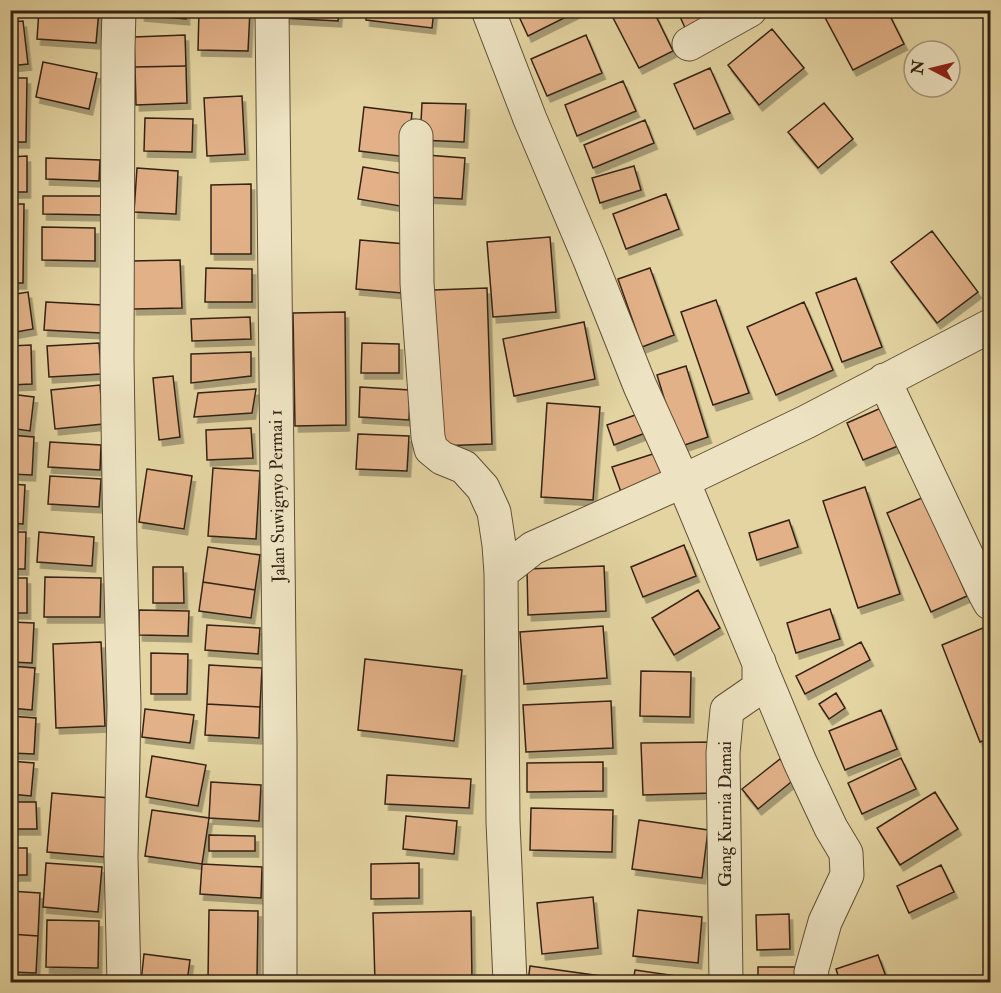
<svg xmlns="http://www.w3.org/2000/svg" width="1001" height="993" font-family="'IM FELL Double Pica',serif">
  <defs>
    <filter id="shadow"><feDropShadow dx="3.5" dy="6" stdDeviation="0" flood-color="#0004"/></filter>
  </defs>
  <rect width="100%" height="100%" fill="#e3d4a1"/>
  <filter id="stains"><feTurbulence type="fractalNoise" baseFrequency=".00333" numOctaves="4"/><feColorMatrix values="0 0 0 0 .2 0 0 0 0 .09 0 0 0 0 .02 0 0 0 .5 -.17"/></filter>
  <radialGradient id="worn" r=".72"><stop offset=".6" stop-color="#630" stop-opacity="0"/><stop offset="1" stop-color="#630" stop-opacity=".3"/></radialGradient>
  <path fill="#e2b188" stroke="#342314" stroke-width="1.5" filter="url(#shadow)" d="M39,10H99L96,43L37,39Z
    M141,10H186V19L141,15Z
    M199,10H250L248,51L198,50Z
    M283,10H339L338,21L283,18Z
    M367,10H434L432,28L366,20Z
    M516,10H580L528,36Z
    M609,10H653L673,51L639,68Z
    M677,10H717L686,30Z
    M821,10H887L904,44L853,70Z
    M23,21L28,64L10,66V22Z
    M772,29L804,68L759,105L728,65Z
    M185,35L186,66L135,67L134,37Z
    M586,35L602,73L547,96L531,59Z
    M43,62L97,73L89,109L36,97Z
    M186,66L187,103L136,105L135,67Z
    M710,68L730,113L694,129L674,84Z
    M10,78H27L26,142H10Z
    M623,81L636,111L577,136L565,105Z
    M242,96L245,154L207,156L204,98Z
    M422,103L466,104L464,142L420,140Z
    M824,103L853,139L818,168L788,132Z
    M364,107L412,113L407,157L359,151Z
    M145,118L193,119L192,152L144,151Z
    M645,120L654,143L593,168L584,145Z
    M426,155L465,158L462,199L424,197Z
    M27,156V192H10V157Z
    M46,158L100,160L99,181L46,179Z
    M634,166L641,190L600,203L592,178Z
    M363,167L411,175L406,207L358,199Z
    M137,168L178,171L176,214L134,212Z
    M251,184V254H211V185Z
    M666,194L679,229L626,249L613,214Z
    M43,196H103V215L43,214Z
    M10,204H24L23,283H10Z
    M42,227L95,228V261L42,260Z
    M932,231L978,292L937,323L891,262Z
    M550,237L556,312L493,317L487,242Z
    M360,240L406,244L402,293L356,289Z
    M180,260L182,308L133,309L131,261Z
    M206,268L252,269V302H205Z
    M650,268L674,335L642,347L618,279Z
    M856,278L882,347L842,362L816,293Z
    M487,288L492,444L439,446L434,290Z
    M28,292L33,329L10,333V295Z
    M716,300L749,393L713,405L681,312Z
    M46,302L103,305L101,333L44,330Z
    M804,302L833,370L776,395L747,327Z
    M345,312L346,425L295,426L293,313Z
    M250,317L251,339L192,341L191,319Z
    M584,322L595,379L514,396L503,339Z
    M99,343L101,374L49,377L47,346Z
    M362,343L399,344V373H361Z
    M31,345L32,384L10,385V346Z
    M251,352V376L191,383V354Z
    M686,366L708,437L679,447L657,375Z
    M173,376L180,437L159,440L153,378Z
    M100,385L103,424L55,429L51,390Z
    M360,387L410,390L409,420L359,417Z
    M256,389L252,413L194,417L198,393Z
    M10,394L34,397L30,431L10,428Z
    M547,403L600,407L593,500L541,497Z
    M881,408L898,446L863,460L847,423Z
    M641,413L648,432L614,445L607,425Z
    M251,428L253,458L207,460L206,430Z
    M358,434L409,436L407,471L356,469Z
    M10,435L34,437L32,475L10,474Z
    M50,442L101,445L100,470L48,467Z
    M656,453L664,479L621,492L612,467Z
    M213,468L260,471L256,539L208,536Z
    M147,469L192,476L184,529L139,522Z
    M50,476L101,479L99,507L48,504Z
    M10,484L25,485L23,524L10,523Z
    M865,487L900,594L858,608L823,501Z
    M924,497L967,596L931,612L887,513Z
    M789,520L798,547L757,560L749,533Z
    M10,532H26L25,569H10Z
    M39,532L94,537L92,566L37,562Z
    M684,545L696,576L643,597L631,567Z
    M208,547L260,555L255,590L203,582Z
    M604,566L606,611L528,615L527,569Z
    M153,567H183L184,603H153Z
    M45,577L101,578L100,617H44Z
    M10,578H27V613H10Z
    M203,582L255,590L251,618L199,611Z
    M698,590L720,628L674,655L652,618Z
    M830,609L840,639L796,653L787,623Z
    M139,610L189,611L188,636L139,635Z
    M10,622L34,623L32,663L10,662Z
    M207,625L260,628L258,654L205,650Z
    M990,625V738L980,742L942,645Z
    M603,626L607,678L524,684L520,632Z
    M101,642L105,726L56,728L53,644Z
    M861,642L870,660L805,694L796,676Z
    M151,653L188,654L187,694H151Z
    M365,659L462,670L454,741L358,730Z
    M209,665L262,668L260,707L207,704Z
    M10,666L35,668L32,710L10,708Z
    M641,671L691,672L690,717L640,716Z
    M836,693L845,708L829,719L819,704Z
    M611,701L613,748L526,752L523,705Z
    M207,704L260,707L259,738L205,735Z
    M145,709L194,715L190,743L142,737Z
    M881,710L897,749L845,770L829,731Z
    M10,716L36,718L34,754L10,753Z
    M711,742L712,793L643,795L641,743Z
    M152,756L206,765L198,806L146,797Z
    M901,758L916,789L862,814L848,783Z
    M780,759L796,778L758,809L742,789Z
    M10,761L34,763L31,796L10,794Z
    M603,762V791L527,792V763Z
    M387,775L471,779L469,808L385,804Z
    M211,782L261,785L259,821L209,818Z
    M935,792L958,829L900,865L877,828Z
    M52,793L110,798L104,857L47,852Z
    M10,802H36L37,829H10Z
    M531,808L613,810L612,852L530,850Z
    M152,810L209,818L202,864L145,856Z
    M406,816L457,821L454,854L403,849Z
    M639,820L708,830L702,878L632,869Z
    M209,835L255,836V851H209Z
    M10,848H27V875H10Z
    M46,863L102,867L98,912L43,907Z
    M419,863V898L371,899V864Z
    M202,864L262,867L261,898L200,894Z
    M941,865L954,892L909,913L897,886Z
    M10,891L40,893L38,936L10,934Z
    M593,897L598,948L542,954L537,903Z
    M209,910L258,911L257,979H208Z
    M638,910L702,917L698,963L633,956Z
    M471,911L472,982H375L373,913Z
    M789,914L790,949L757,950L756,915Z
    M47,920L99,921L98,968L46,967Z
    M10,934L38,936L36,973L10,972Z
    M144,954L190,960L187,982H141Z
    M878,955L888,982H840L836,969Z
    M530,966L601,976L600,982H528Z
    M758,967H795L796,982H758Z
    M635,970L711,981L710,982H633Z
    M990,973V982H969Z"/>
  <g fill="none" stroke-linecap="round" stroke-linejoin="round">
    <defs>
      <path id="minor" d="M119,10L118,48L117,359L120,545L124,706L121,857L124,982
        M272,10L280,742V982
        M488,10L530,119L589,258L640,386L683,481L800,762L831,828L846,853L847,875L825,922L811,972L813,982
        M689,44L750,10
        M416,136L417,283L428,437L431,449L442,458L464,467L483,488L494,512L499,545L501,573
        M884,380L985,594L990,603
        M510,982L503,822L501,573L533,548L683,481L806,422L990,326
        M726,982L723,753L727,710L759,688V662"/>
    </defs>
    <use href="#minor" stroke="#604f37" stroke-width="35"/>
    <use href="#minor" stroke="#ede3c2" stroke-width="33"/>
  </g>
  <g text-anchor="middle" stroke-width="4.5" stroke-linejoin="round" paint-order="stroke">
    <g font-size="18" fill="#342314" stroke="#ede3c2">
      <text transform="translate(277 496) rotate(-91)" y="6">Jalan Suwignyo Permai 1</text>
      <text transform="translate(725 814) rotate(-90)" y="6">Gang Kurnia Damai</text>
    </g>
  </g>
  <rect width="1001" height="993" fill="none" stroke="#e3d4a1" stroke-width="36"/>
  <rect x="12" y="12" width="977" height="969" fill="none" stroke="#342314" stroke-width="3"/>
  <rect x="18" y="18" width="965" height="957" fill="none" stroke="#342314" stroke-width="1.5"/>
  <g transform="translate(932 69) rotate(277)"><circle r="28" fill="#ede3c2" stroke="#a3967c" stroke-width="1.5"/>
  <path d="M0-4.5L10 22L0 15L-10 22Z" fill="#8f2418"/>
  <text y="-9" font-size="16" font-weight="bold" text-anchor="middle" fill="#342314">N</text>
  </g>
  <rect width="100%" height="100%" filter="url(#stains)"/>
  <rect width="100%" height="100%" fill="url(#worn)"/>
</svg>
